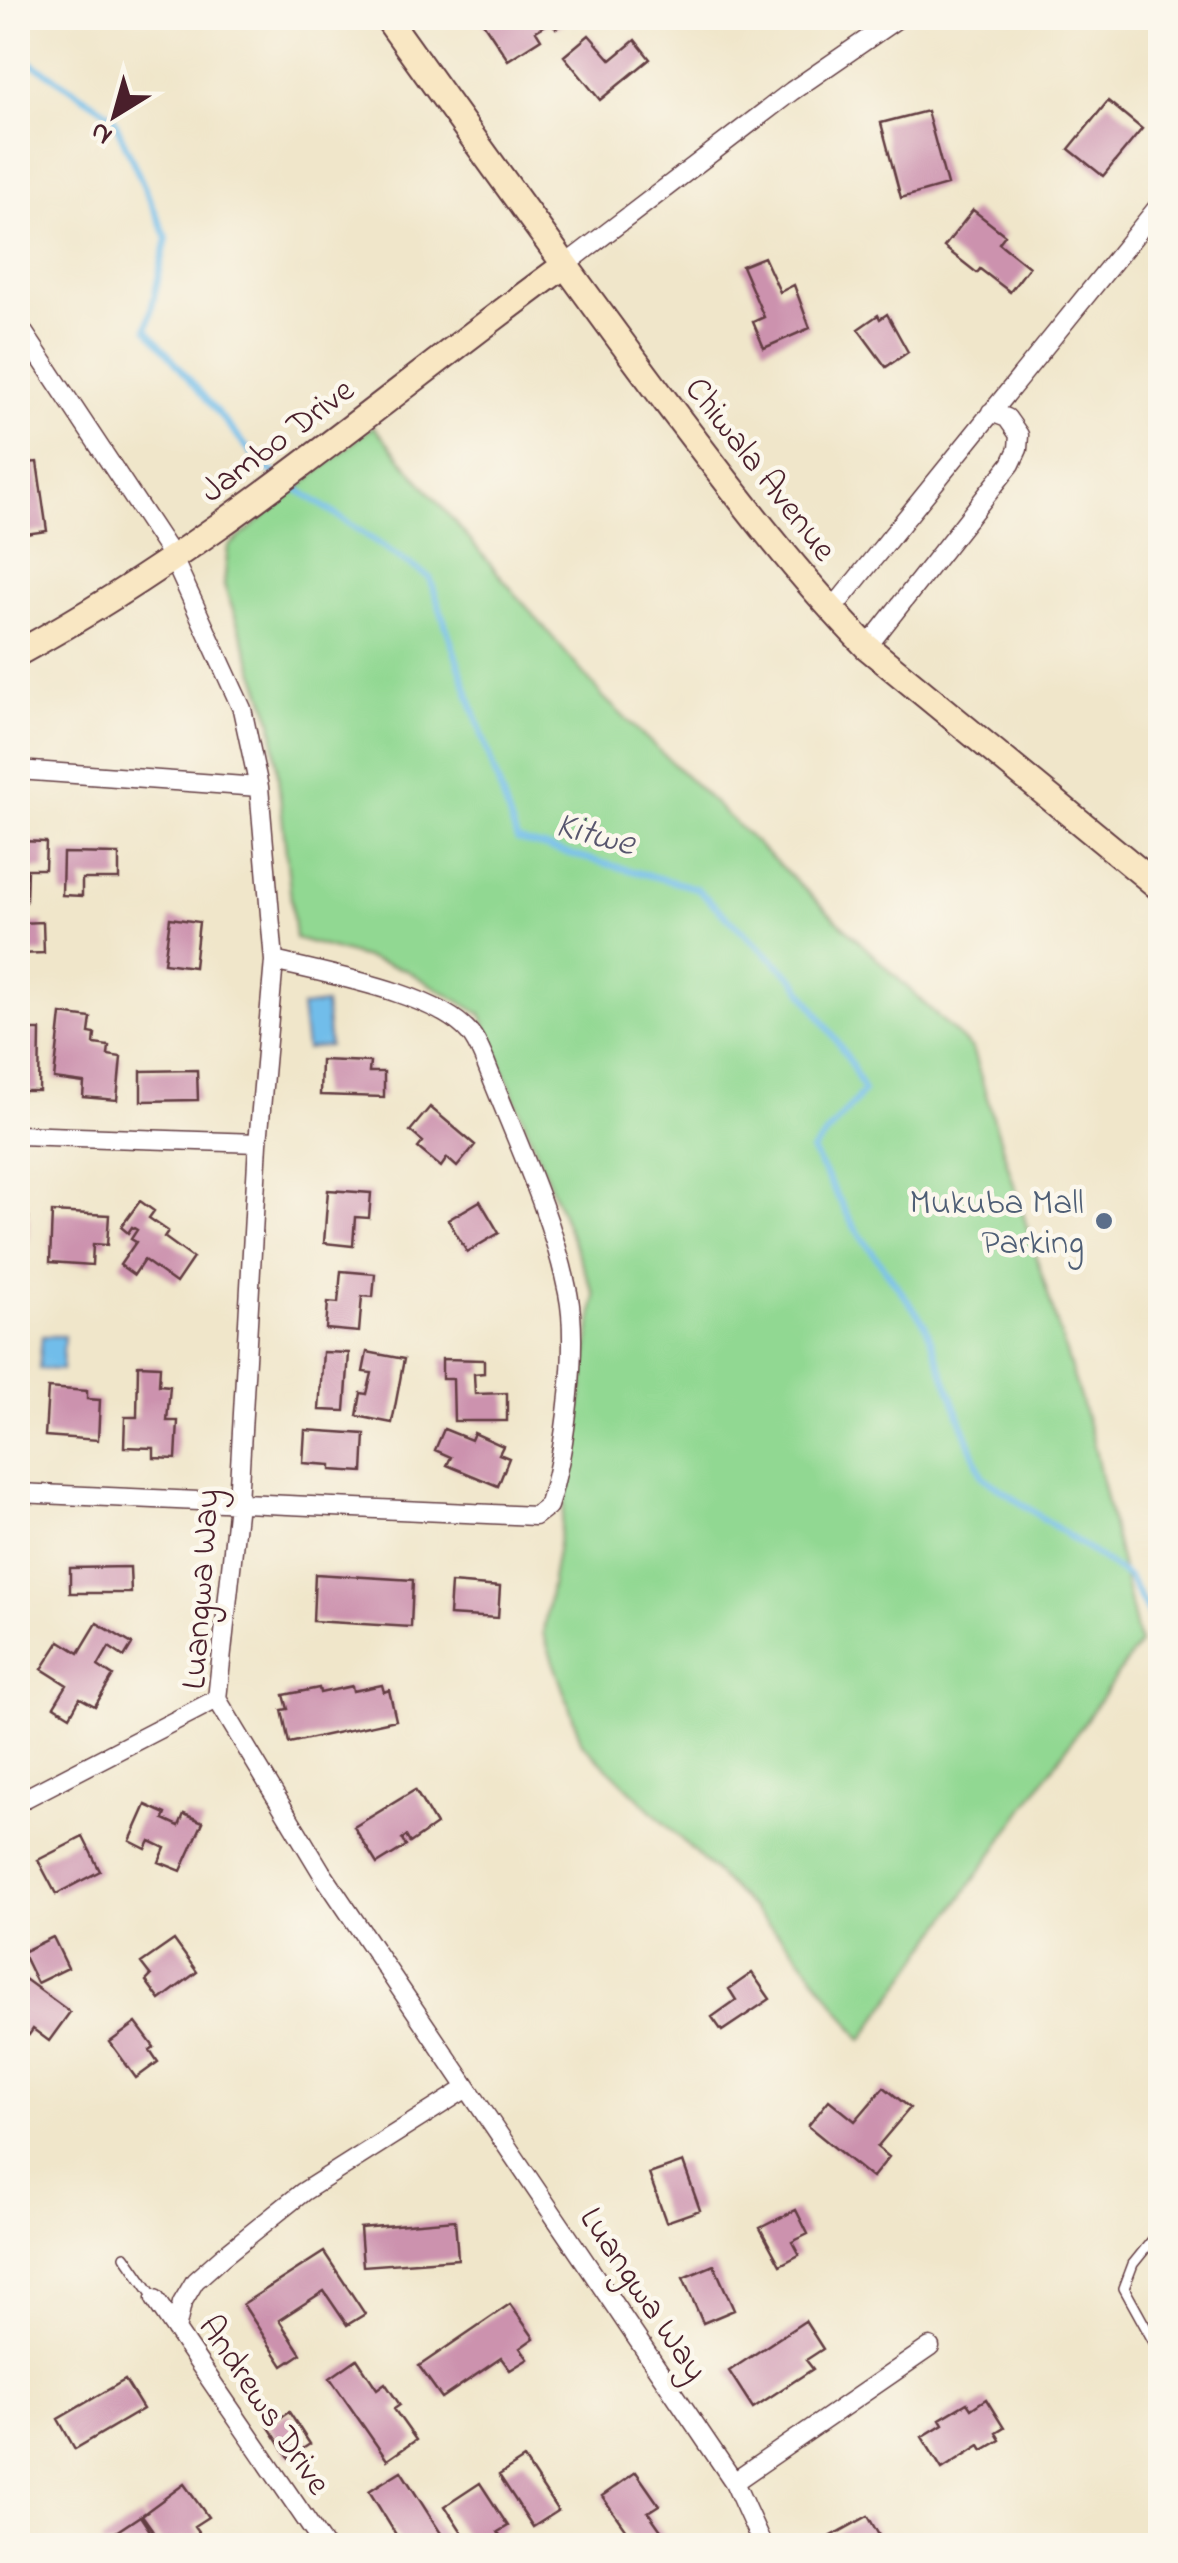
<svg xmlns="http://www.w3.org/2000/svg" width="1178" height="2563" font-family="'Indie Flower',sans-serif">
  <rect width="100%" height="100%" fill="#fbf7ec"/>
  <filter id="ink" filterUnits="userSpaceOnUse"><feTurbulence type="fractalNoise" baseFrequency=".01" numOctaves="2"/><feDisplacementMap in="SourceGraphic" scale="20" xChannelSelector="R" yChannelSelector="G"/><feConvolveMatrix kernelMatrix="1 2 1 2 8 2 1 2 1" color-interpolation-filters="sRGB"/></filter>
  <filter id="wash" filterUnits="userSpaceOnUse"><feTurbulence type="fractalNoise" baseFrequency=".0048" numOctaves="4" result="noise"/><feDisplacementMap in="SourceGraphic" scale="40" xChannelSelector="R" yChannelSelector="G"/><feGaussianBlur stdDeviation="2.25" result="paint"/><feColorMatrix in="noise" values="0 0 0 0 0 0 0 0 0 0 0 0 0 0 0 0 0 1.4 0 .05"/><feComposite in="paint" operator="in"/></filter>
  <g filter="url(#wash)">
    <rect width="100%" height="100%" fill="#f0e6ca"/>
    <path fill="#91d892" stroke="#6e7c5e" stroke-width="2.5" d="M373,426L605,699L972,1049L1092,1437L1139,1644L862,2040L795,1950L582,1743L543,1633L575,1444L595,1296L481,1014L404,969L295,938L272,720L224,585L228,547Z"/>
    <path fill="#71bdea" stroke="#5e6e8a" stroke-width="2.5" d="M325,1004L329,1046L306,1049L301,1007Z
      M42,1336H64L62,1370L39,1369Z"/>
    <g fill="none" stroke-linecap="round" stroke-linejoin="round">
      <path stroke="#71bdea" stroke-width="6" d="M18,54L112,115L167,238L147,329L261,464L276,474
        M290,484L430,578L517,840L696,888L795,980L848,1058L864,1091L812,1151L855,1228L925,1324L982,1476L1129,1578L1160,1634"/>
    </g>
    <g id="blocks">
      <path fill="#cc92ae" d="M480,18H572L556,28L551,22L536,31L541,39L508,60Z
        M589,35L611,60L635,40L650,59L600,100L564,56Z
        M1108,101L1142,129L1103,176L1069,149Z
        M927,111L947,185L901,198L881,123Z
        M973,210L1005,235L999,243L1029,267L1010,292L980,269L977,273L944,247Z
        M764,257L780,292L794,285L810,328L764,348L753,322L764,317L742,266Z
        M887,314L908,352L886,367L858,329L878,315L880,319Z
        M37,462L47,531L18,535V464Z
        M18,841L46,842L45,869H27L26,902H18Z
        M63,853L119,854V879H82V896L62,895Z
        M170,918L199,922L194,967L164,963Z
        M43,922L44,953L18,954V923Z
        M61,1014L91,1018L89,1033L95,1034L94,1044L109,1046L108,1055L121,1057L117,1100L83,1097L84,1083L54,1079Z
        M18,1030H40L39,1091H18Z
        M321,1060L370,1062L369,1072H384V1097L320,1095Z
        M197,1070L198,1100L141,1101V1071Z
        M430,1107L475,1145L457,1167L447,1158L441,1167L418,1148L423,1142L410,1131Z
        M328,1190L371,1193L369,1218L355,1217L353,1246L324,1243Z
        M140,1201L154,1211L149,1218L168,1231L164,1237L193,1258L176,1283L144,1260L134,1275L120,1265L136,1242L131,1239L137,1230L132,1227L128,1233L121,1227Z
        M480,1201L499,1233L467,1252L448,1220Z
        M52,1212L109,1215L107,1245L93,1244L92,1265L50,1262Z
        M18,1216L29,1217L28,1244L18,1243Z
        M341,1271L375,1274L373,1297L362,1296L359,1332L326,1329L328,1302L338,1303Z
        M323,1352L349,1353L345,1411L319,1410Z
        M367,1352L404,1359L392,1423L357,1416L361,1393L367,1394L372,1373L363,1372Z
        M442,1359L484,1360V1373L474,1374L475,1394L507,1393V1421H454L453,1379H442Z
        M138,1365L160,1366L159,1385L170,1386L167,1421H178L176,1459L154,1458V1448L124,1447L125,1417H137Z
        M48,1388L87,1391V1399L100,1400L98,1440L45,1436Z
        M444,1429L471,1440L474,1433L503,1446L499,1454L509,1458L498,1486L447,1465L451,1457L435,1450Z
        M305,1430L365,1434L363,1472L331,1470V1465L303,1463Z
        M130,1567L131,1593H70V1568Z
        M315,1574L413,1580L411,1627L313,1621Z
        M451,1583L500,1587L498,1618L449,1615Z
        M97,1623L132,1644L124,1657L109,1647L98,1666L113,1676L95,1706L80,1698L70,1716L54,1706L67,1685L42,1669L60,1641L79,1653Z
        M382,1685L384,1692L389,1690L396,1720L289,1743L282,1710L288,1709L284,1695L319,1688L320,1693L352,1686L353,1691Z
        M415,1790L436,1825L410,1843L406,1836L402,1839L406,1846L377,1864L354,1827Z
        M146,1805L166,1814L164,1819L179,1826L184,1814L203,1822L181,1871L159,1862L165,1848L150,1841L146,1849L130,1841Z
        M83,1837L100,1871L56,1894L38,1860Z
        M53,1937L68,1968L37,1983L22,1952Z
        M174,1940L197,1972L160,2000L146,1981L151,1976L141,1963Z
        M752,1973L770,1999L722,2031L712,2017L736,2000L729,1989Z
        M18,1974L70,2012L49,2041L33,2029L29,2035L18,2027Z
        M136,2023L154,2047L150,2050L158,2062L136,2078L110,2042Z
        M884,2087L910,2108L877,2147L889,2157L872,2178L808,2126L829,2100L855,2121Z
        M683,2162L700,2210L666,2222L649,2174Z
        M796,2210L808,2234L792,2242L799,2255L780,2265L760,2228Z
        M455,2220L458,2259L363,2266L360,2228Z
        M324,2252L365,2314L347,2325L324,2291L279,2320L301,2354L283,2366L243,2304Z
        M714,2265L734,2310L703,2323L683,2278Z
        M510,2304L534,2338L520,2348L528,2359L510,2370L501,2358L442,2398L419,2366Z
        M805,2321L823,2349L806,2360L813,2369L753,2408L729,2371Z
        M357,2359L377,2389L385,2383L400,2405L394,2409L416,2440L387,2460L330,2378Z
        M125,2380L143,2409L75,2449L58,2419Z
        M986,2399L1004,2428L996,2433L1000,2440L983,2450L980,2445L942,2469L922,2437L943,2424L940,2419L967,2403L971,2409Z
        M289,2412L310,2444L289,2458L268,2426Z
        M524,2459L558,2511L533,2527L499,2475Z
        M401,2471L444,2538L431,2546H403L369,2491Z
        M636,2472L659,2505L648,2512L672,2546H637L602,2496Z
        M480,2483L508,2526L498,2532L501,2537L488,2546H471L445,2506Z
        M184,2484L208,2517L194,2526L200,2534L187,2543L184,2538L174,2546H164L142,2515Z
        M140,2516L160,2546H103L101,2542Z
        M868,2516L885,2546H835L830,2537Z"/>
    </g>
  </g>
  <g filter="url(#ink)">
    <use href="#blocks" fill-opacity="0" stroke="#633d43" stroke-width="2.5"/>
    <g fill="none" stroke-linecap="round" stroke-linejoin="round">
      <defs>
        <path id="service" d="M1154,2238L1133,2264L1124,2288L1160,2353
          M125,2256L155,2299"/>
        <path id="minor" d="M565,265L792,91L898,18
          M18,324L172,556L242,709L259,787L274,961L258,1143L238,1503L217,1699L322,1873L734,2482L763,2546
          M831,611L1157,208
          M867,647L1011,464L1018,449L1019,435L1007,418L991,412
          M18,770L259,787
          M18,1135L258,1143
          M18,1493L535,1516L548,1506C565,1455 579,1345 568,1293C552,1213 514,1136 485,1061C481,1052 477,1041 470,1033C436,993 325,974 274,961
          M18,1802L217,1699
          M155,2299L324,2546
          M176,2330L182,2303L195,2281L222,2257L303,2192L467,2088
          M734,2482L930,2347"/>
        <path id="secondary" d="M387,18C480,148 573,278 669,406C732,489 794,572 867,647L1160,888
          M18,653C215,546 384,397 565,265"/>
      </defs>
      <use href="#service" stroke="#633d43" stroke-width="12"/>
      <use href="#minor" stroke="#633d43" stroke-width="21"/>
      <use href="#secondary" stroke="#633d43" stroke-width="29"/>
      <use href="#service" stroke="#fff" stroke-width="9"/>
      <use href="#minor" stroke="#fff" stroke-width="18"/>
      <use href="#secondary" stroke="#f9e7c3" stroke-width="25"/>
    </g>
  </g>
  <circle fill="#5c6f8a" stroke="#fbf7ec" stroke-width="4" cx="1104" cy="1221" r="10"/>
  <g text-anchor="middle" stroke-width="9" stroke-linejoin="round" paint-order="stroke">
    <g font-size="35" fill="#4a1f2b" stroke="#fbf7ec">
      <text transform="translate(276 439) rotate(-37)" y="12">Jambo Drive</text>
      <text transform="translate(762 468) rotate(52)" y="12">Chiwala Avenue</text>
      <text transform="translate(199 1589) rotate(-86)" y="12">Luangwa Way</text>
      <text transform="translate(645 2293) rotate(56)" y="12">Luangwa Way</text>
      <text transform="translate(266 2404) rotate(56)" y="12">Andrews Drive</text>
    </g>
    <g font-size="35" fill="#4e5e75" stroke="#fbf7ec" text-anchor="end">
      <text x="1084" y="1213">Mukuba Mall<tspan x="1084" dy="40">Parking</tspan></text>
    </g>
    <g font-size="38" font-style="italic" fill="#58566e" stroke="#fbf7ec">
      <text transform="translate(596 832) rotate(15)" y="13">Kitwe</text>
    </g>
  </g>
  <rect width="1178" height="2563" fill="none" stroke="#fbf7ec" stroke-width="60"/>
  <g transform="translate(115 115) rotate(217)" stroke="#fbf7ec" stroke-width="8" paint-order="stroke">
  <path d="M0-8L18 38L0 25L-18 38Z" fill="#4a1f2b"/>
  <text y="-15" font-size="28" font-weight="bold" text-anchor="middle" fill="#4a1f2b">N</text>
  </g>
</svg>
